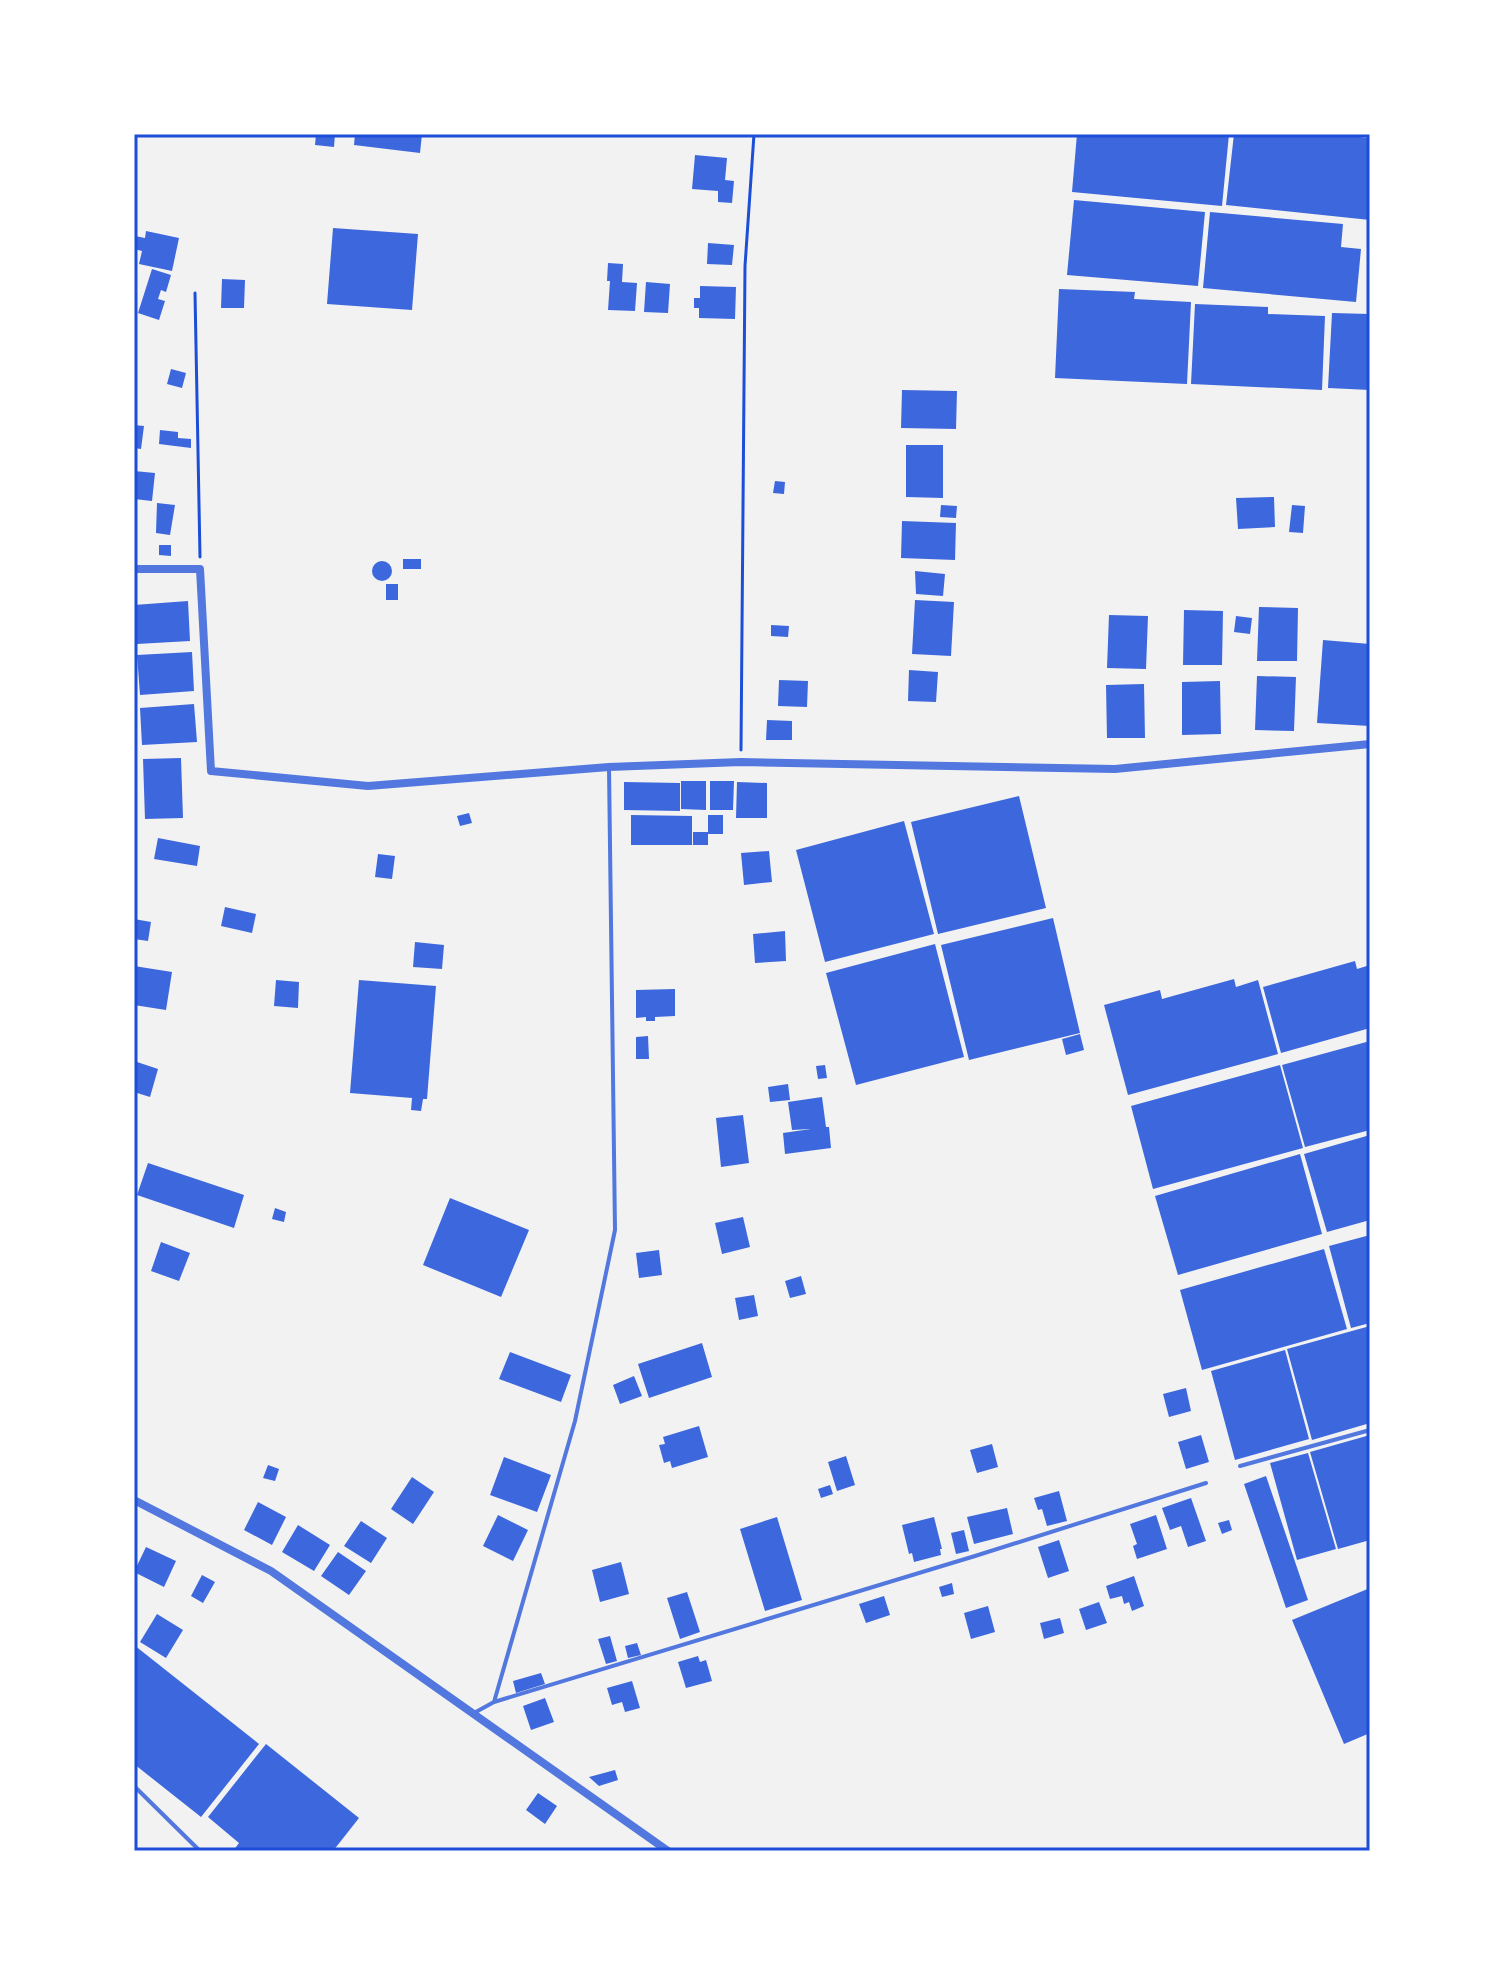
<svg xmlns="http://www.w3.org/2000/svg" width="1504" height="1985" font-family="Poppins,sans-serif">
  <rect width="100%" height="100%" fill="#f2f2f2"/>
  <path fill="#3d67dc" d="M316,134H335L334,147L315,145Z
    M355,134H422L420,153L354,145Z
    M1077,134H1229L1222,206L1072,192Z
    M1234,134H1329L1370,138V220L1226,205Z
    M695,155L727,158L725,180L734,181L732,203L718,202V191L692,189Z
    M1074,200L1205,212L1198,286L1067,275Z
    M1210,212L1343,224L1341,247L1361,249L1356,302L1203,288Z
    M333,228L418,234L412,310L327,304Z
    M146,231L179,238L172,271L139,264L142,251L134,249L135,236L145,238Z
    M708,243L734,245L732,265L707,264Z
    M608,263L623,264L622,282L637,283L635,311L608,310L610,281H607Z
    M152,269L171,275L166,292L161,290L158,299L165,301L159,320L138,313Z
    M222,279L245,280L244,308H221Z
    M646,282L670,284L668,313L644,312Z
    M700,286L736,287L735,319L699,318V308H694V298H700Z
    M1059,289L1135,292L1134,299L1191,302L1187,384L1055,378Z
    M1195,304L1268,307V314L1325,316L1322,390L1191,384Z
    M1332,313L1370,314V390L1328,388Z
    M171,369L186,373L182,388L167,384Z
    M902,390L957,391L956,429L901,428Z
    M134,425L144,426L141,449L134,448Z
    M160,430L178,432V438L191,439V448L159,444Z
    M906,445H943V498L906,497Z
    M134,471L155,473L152,501L134,499Z
    M775,481L785,482L784,494L773,493Z
    M1274,497L1275,527L1238,529L1236,498Z
    M157,503L175,505L170,535L156,533Z
    M941,505L957,506L956,518L940,517Z
    M1292,505L1305,506L1303,533L1289,532Z
    M902,521L956,523L955,560L901,558Z
    M159,545H171V556L159,555Z
    M403,559H421V569H403Z
    M372 571a10 10 0 1 1 20 0a10 10 0 1 1-20 0Z
    M915,571L945,574L943,596L916,594Z
    M386,584H398V600H386Z
    M915,600L954,602L951,656L912,654Z
    M188,601L190,641L137,644L134,605Z
    M1259,607L1298,608L1297,661H1257Z
    M1184,610L1223,611L1222,665H1183Z
    M1109,615L1148,616L1146,669L1107,668Z
    M1236,616L1252,618L1250,634L1234,632Z
    M771,625L789,626L788,637L771,636Z
    M1323,640L1370,644V726L1317,723Z
    M192,652L194,691L140,695L137,655Z
    M909,670L938,672L936,702L908,701Z
    M1257,676L1296,677L1294,731L1255,730Z
    M779,680L808,681L807,707L778,706Z
    M1220,681L1221,734L1182,735V682Z
    M1144,684L1145,738H1107L1106,685Z
    M194,704L197,742L142,745L140,708Z
    M767,720L792,721V740H766Z
    M181,758L183,818L145,819L143,759Z
    M681,781H706V810L681,809Z
    M710,781H734L733,810H710Z
    M624,782L680,783V811L624,810Z
    M737,782L767,783V818H736Z
    M1019,796L1046,908L938,934L911,822Z
    M469,813L472,823L460,826L457,816Z
    M631,815L692,816V845H631Z
    M708,815H723V834H708Z
    M904,821L934,934L825,962L796,850Z
    M693,832H708V845H693Z
    M158,838L200,846L197,866L154,859Z
    M769,851L772,882L744,885L741,853Z
    M378,854L395,856L392,879L375,877Z
    M225,907L256,914L252,933L221,926Z
    M1053,918L1080,1033L969,1060L941,945Z
    M134,919L151,922L148,941L134,939Z
    M785,931L786,961L755,963L753,934Z
    M415,942L444,945L442,969L413,967Z
    M935,944L964,1057L856,1085L826,973Z
    M1355,961L1357,969L1370,965V1028L1281,1053L1263,987Z
    M134,966L172,972L166,1010L134,1005Z
    M1234,979L1236,987L1258,980L1278,1054L1128,1095L1104,1005L1160,990L1162,999Z
    M276,980L299,982L298,1008L274,1006Z
    M359,980L436,986L427,1099H423L421,1111L411,1110L412,1098L350,1093Z
    M675,989V1016L655,1017V1021H646V1017L636,1018V990Z
    M1080,1034L1084,1050L1066,1055L1062,1039Z
    M648,1036L649,1059H636V1037Z
    M1370,1041V1130L1305,1147L1282,1065Z
    M134,1061L158,1069L150,1097L134,1092Z
    M825,1065L827,1078L818,1079L816,1066Z
    M1280,1065L1303,1148L1153,1189L1131,1106Z
    M788,1084L790,1100L770,1102L768,1087Z
    M822,1097L826,1127H829L831,1148L785,1154L783,1133L811,1129L792,1130L788,1102Z
    M743,1115L749,1163L721,1167L716,1118Z
    M1370,1135V1220L1327,1232L1304,1154Z
    M1300,1154L1322,1234L1178,1275L1155,1196Z
    M148,1163L244,1195L234,1228L137,1195Z
    M450,1198L529,1230L501,1297L423,1265Z
    M275,1208L286,1212L284,1222L272,1219Z
    M743,1217L750,1247L722,1254L715,1223Z
    M1370,1235V1323L1351,1328L1329,1246Z
    M161,1242L190,1253L179,1281L151,1271Z
    M1324,1249L1347,1329L1202,1370L1180,1290Z
    M659,1250L662,1275L639,1278L636,1253Z
    M801,1276L806,1294L790,1298L785,1281Z
    M754,1295L758,1316L739,1320L735,1298Z
    M1370,1326V1423L1312,1440L1287,1349Z
    M702,1343L712,1377L649,1398L638,1364Z
    M1285,1350L1309,1439L1235,1460L1211,1371Z
    M510,1352L571,1375L561,1402L499,1379Z
    M634,1376L642,1396L620,1404L613,1385Z
    M1186,1388L1191,1411L1169,1417L1163,1394Z
    M699,1426L708,1457L672,1468L670,1461L664,1463L659,1445L665,1444L663,1437Z
    M1201,1435L1209,1462L1186,1469L1178,1442Z
    M1370,1435V1540L1338,1549L1310,1452Z
    M992,1444L998,1467L977,1473L970,1450Z
    M1308,1453L1336,1549L1297,1560L1270,1463Z
    M846,1456L855,1485L837,1491L828,1462Z
    M504,1457L551,1475L537,1512L490,1495Z
    M268,1465L279,1469L275,1481L263,1478Z
    M1266,1476L1308,1600L1286,1608L1244,1484Z
    M412,1477L434,1492L413,1524L391,1509Z
    M830,1485L833,1494L821,1498L818,1489Z
    M1059,1491L1067,1521L1047,1526L1042,1509L1038,1510L1034,1498Z
    M1191,1498L1206,1541L1188,1547L1181,1526L1170,1530L1162,1508Z
    M258,1502L286,1517L272,1545L244,1530Z
    M1007,1508L1013,1534L974,1544L967,1517Z
    M498,1515L528,1530L513,1561L483,1546Z
    M1156,1515L1167,1549L1137,1559L1133,1546L1137,1544L1130,1524Z
    M777,1517L802,1600L765,1611L740,1529Z
    M934,1517L942,1549H940L941,1555L914,1562L912,1553L909,1554L902,1525Z
    M1229,1520L1232,1530L1222,1534L1218,1523Z
    M361,1521L387,1538L371,1563L344,1546Z
    M298,1525L330,1545L314,1571L282,1552Z
    M964,1530L969,1551L956,1554L951,1533Z
    M1059,1540L1069,1571L1048,1578L1038,1547Z
    M146,1547L176,1561L164,1587L134,1572Z
    M338,1552L366,1571L349,1595L321,1576Z
    M621,1562L629,1594L600,1602L592,1570Z
    M202,1575L215,1582L203,1603L191,1596Z
    M1134,1576L1144,1606L1132,1611L1129,1602L1124,1604L1122,1596L1110,1599L1106,1586Z
    M952,1583L954,1594L942,1597L939,1587Z
    M1370,1588V1733L1344,1744L1292,1620Z
    M687,1592L700,1632L680,1639L667,1598Z
    M884,1596L890,1615L866,1623L859,1604Z
    M1099,1602L1107,1623L1086,1630L1079,1609Z
    M988,1606L995,1632L971,1639L964,1613Z
    M157,1614L183,1630L166,1658L140,1642Z
    M1060,1618L1064,1633L1044,1639L1040,1623Z
    M610,1636L617,1661L606,1664L598,1639Z
    M637,1643L641,1655L628,1658L625,1646Z
    M134,1645L259,1744L201,1817L134,1764Z
    M698,1656L700,1662L706,1660L712,1681L686,1688L678,1662Z
    M541,1673L545,1684L516,1693L513,1681Z
    M632,1681L640,1708L625,1712L622,1702L612,1705L607,1688Z
    M545,1698L554,1722L531,1730L523,1706Z
    M266,1744L359,1818L333,1851H233L239,1843L208,1817Z
    M615,1770L618,1780L599,1786L589,1777Z
    M538,1793L557,1806L545,1824L526,1810Z"/>
  <g fill="none" stroke-linecap="round" stroke-linejoin="round">
    <path stroke="#1d4ed8" stroke-width="3" d="M195,293L200,557
      M741,750L745,266L754,134"/>
    <path stroke="#5277de" stroke-width="4" d="M1240,1466L1370,1430
      M494,1702L575,1421L615,1230L609,768
      M474,1713L494,1702L975,1556L1206,1483
      M134,1786L200,1851"/>
    <path stroke="#5277de" stroke-width="8" d="M134,569H200L211,771L368,786L609,767L741,762L1115,769L1370,744
      M134,1500L271,1571L668,1851"/>
  </g>
  <rect width="1504" height="1985" fill="none" stroke="#ffffff" stroke-width="272"/>
  <rect x="136" y="136" width="1232" height="1713" fill="none" stroke="#1d4ed8" stroke-width="3"/>
</svg>
